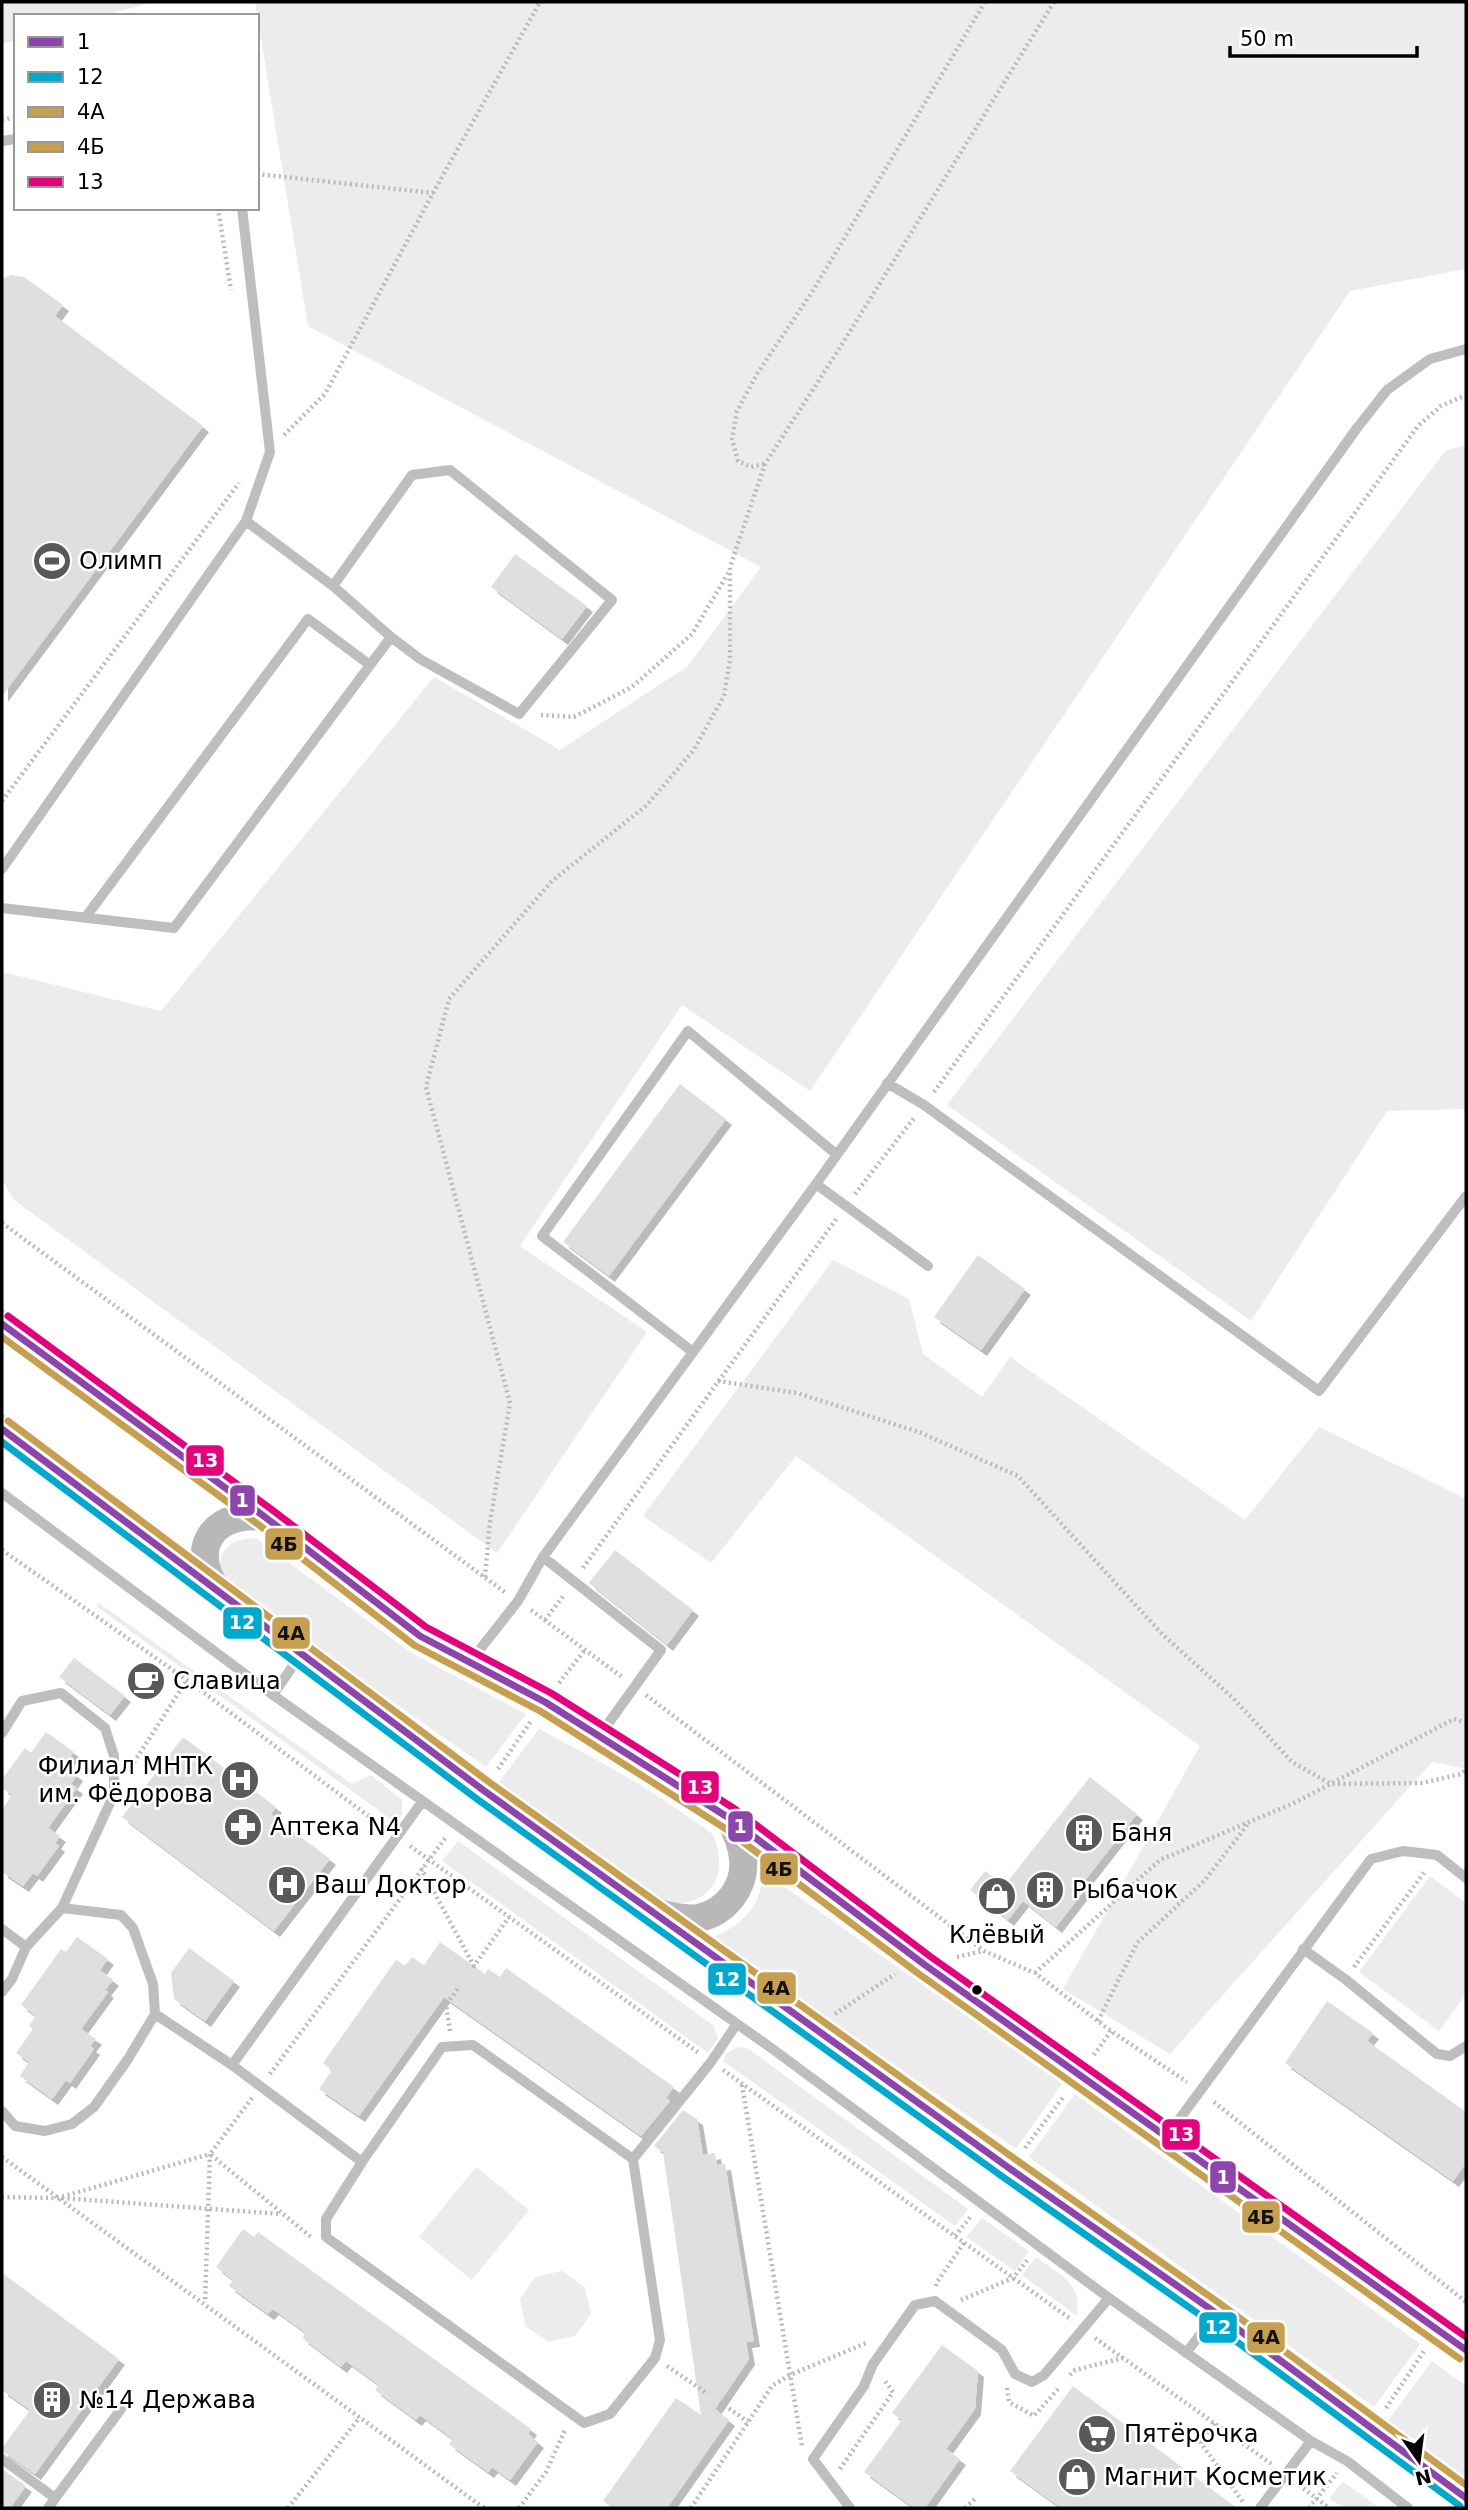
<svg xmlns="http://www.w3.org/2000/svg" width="1468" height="2510" font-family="'DejaVu Sans',sans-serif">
  <defs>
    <filter id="shadow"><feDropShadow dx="6" dy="6" stdDeviation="0" flood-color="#0004"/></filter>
  </defs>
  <rect width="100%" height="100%" fill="#fff"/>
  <path fill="#ececec" d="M2,2H153L103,16H16V40L2,44Z
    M255,2H1466V269L1350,291L810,1091L682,1005L520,1246L647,1332L497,1553L14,1200L2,1180V972L161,1011L434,677L560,750L688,666L761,567L308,326Z
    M1466,445V1109L1387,1111L1251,1321L947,1105L1446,450Z
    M833,1260L909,1299L923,1354L982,1397L1010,1357L1245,1520L1319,1427L1466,1499V1769L1432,1762L1170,2054L1063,1989L1200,1746L796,1456L711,1563L643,1516Z
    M249,1538L257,1539L410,1652L526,1714L486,1767L224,1584C216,1560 221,1542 249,1538Z
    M99,1603L352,1784L371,1775L402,1800V1815L396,1823L96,1606Z
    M539,1729C590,1756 640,1782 687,1816C695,1822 707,1828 713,1835C717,1842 719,1853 719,1861C720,1896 689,1908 659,1902L499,1782Z
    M458,1841L714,2026L718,2038L708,2053L442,1861Z
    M761,1870L1062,2084L1016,2149L711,1938C741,1926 765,1905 761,1870Z
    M1430,1876L1466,1903V1994L1439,2031L1359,1972Z
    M738,2047L747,2048L968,2209L955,2226L723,2061L727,2053Z
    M1075,2094L1420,2344L1374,2407L1029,2157Z
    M476,2167L529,2210L472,2280L419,2237Z
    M982,2218L1029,2251L1015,2271L966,2237Z
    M1036,2257C1060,2275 1082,2282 1077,2316L1022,2275Z
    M562,2271L585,2287L591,2314L575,2336L548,2342L525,2326L520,2299L535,2277Z
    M1432,2361L1466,2386V2480L1387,2422Z
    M1343,2482L1380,2508H1343L1329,2498Z"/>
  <path fill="#dfdfdf" filter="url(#shadow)" d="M11,275L24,277L63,305L55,316L203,426L2,696V279Z
    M515,554L587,606L562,639L491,587Z
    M680,1084L726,1119L609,1276L563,1242Z
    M978,1255L1025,1289L981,1350L934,1317Z
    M615,1550L693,1610L667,1645L589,1583Z
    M74,1658L125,1696L110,1715L59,1677Z
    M46,1732L74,1752L64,1766L77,1775L71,1784L77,1788L48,1828L60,1836L55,1843L59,1846L37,1876L33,1873L23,1886L2,1872V1810L12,1795L2,1788L3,1778L25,1748L31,1753Z
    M183,1737L276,1807L271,1814L330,1859L274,1931L122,1817Z
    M1090,1777L1137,1814L1079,1888L1083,1892L1056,1927L1023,1901L1008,1920L970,1890L985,1871L1004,1886Z
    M77,1937L108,1959L100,1970L113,1980L105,1990L108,1992L81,2029L96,2039L90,2046L94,2049L70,2083L66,2080L52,2099L20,2076L29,2062L16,2053L33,2029L29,2026L36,2016L21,2005L61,1949L66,1952Z
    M440,1942L485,1974L488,1969L500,1977L506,1968L674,2087L666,2098L670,2101L641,2136L444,1997L359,2116L319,2089L332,2070L323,2063L396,1960L405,1966L412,1957L424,1965Z
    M189,1948L234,1981L205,2021L174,1999L171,1973Z
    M1327,2001L1373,2033L1367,2041L1466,2112V2163L1453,2181L1285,2063Z
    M683,2110L697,2119L703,2155L715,2153L717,2165L725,2164L754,2341L746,2342L749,2359L715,2409L729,2420L667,2508H613L603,2501L676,2398L701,2415L663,2152L654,2146Z
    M243,2229L254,2237L258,2232L531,2429L528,2434L538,2442L510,2480L492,2467L488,2472L449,2444L453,2439L420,2415L416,2420L375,2390L379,2385L346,2361L341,2367L302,2338L306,2333L273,2309L268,2314L229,2286L233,2280L216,2267Z
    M2,2273L119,2359L35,2474L2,2451V2448L30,2410L2,2390Z
    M942,2345L978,2371L975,2409L946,2449L960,2459L925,2508H914L864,2472L902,2420L892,2413Z
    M1073,2386L1237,2508H1061L1010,2471Z
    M2,2469L26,2486L10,2508H2Z"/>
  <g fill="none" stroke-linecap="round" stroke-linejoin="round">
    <path stroke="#b9b9b9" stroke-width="4.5" stroke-dasharray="2 3.5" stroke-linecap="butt" d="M2,120L16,117
      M257,174L433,193
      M218,208L231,290
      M284,435L325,394L433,193L540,2
      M764,464L751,467L738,461L732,439L737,411L757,374L814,289L985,2
      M541,715L574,717L632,687L692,634L730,570
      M2,801L239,483
      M934,1092L1418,426L1441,406L1466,395
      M855,1194L914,1118
      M2,1223L506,1593
      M718,1381L797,1393L919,1432L1018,1476L1162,1634L1233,1698L1292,1762L1331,1784L1422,1783L1461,1774L1466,1770
      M2,1550L187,1680L383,1827
      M583,1568L837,1218
      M485,1577L490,1522L510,1403L426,1087L449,999L552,881L647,805L693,751L724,696L730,659V567L765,464L841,346L1054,2
      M531,1610L622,1677
      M545,1620L564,1595
      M559,1683L584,1651
      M646,1695L984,1951L1035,1973L1111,2031L1187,2082
      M131,1767L187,1680
      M498,1769L531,1721
      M410,1846L699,2053
      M421,1868L474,1966L509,1917
      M957,1957L983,1951
      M1354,1967L1426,1870
      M1035,1973L1160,1860L1296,1802L1454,1719L1466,1723
      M835,2014L895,1974
      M1098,2021L1137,1943L1204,1881L1248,1824
      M450,2031L446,2005L459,1987
      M1094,2055L1111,2031
      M723,2070L1072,2320
      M270,2074L446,1837
      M742,2085L802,2446
      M252,2098L210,2154L311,2237
      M1214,2102L1466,2302
      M1025,2148L1064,2096
      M2,2157L484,2508
      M2,2197L58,2198L210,2154L205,2303
      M62,2198L281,2214
      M955,2236L972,2215
      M936,2286L937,2282L964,2243
      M961,2300L1013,2278L1029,2258
      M1095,2338L1273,2465
      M667,2366L708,2394
      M1070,2375L1075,2370L1123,2358
      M1007,2388L1009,2402L1034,2416L1058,2389
      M720,2402L748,2422
      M1386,2408L1424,2351
      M1214,2423L1201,2443L1243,2502
      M840,2469L893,2392L885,2381
      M1299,2485L1329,2508
      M288,2508L360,2417
      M519,2508L546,2472L566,2428
      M691,2508L772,2386L790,2375L866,2343
      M965,2508L976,2498
      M1309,2508L1337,2473"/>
    <path stroke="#bebebe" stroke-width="10" d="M2,141L16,139
      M333,586L412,475L450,470L612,600L519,714L420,659L391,637
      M2,869L246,521L270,452L242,208
      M2,908L174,928L391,637L333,586L246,521
      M85,918L308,619L370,665
      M887,1083L924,1105L1319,1391L1466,1196
      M816,1184L928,1266
      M693,1352L542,1236L688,1031L836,1154
      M2,1493L273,1695L774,2050L1109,2298L1311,2441
      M543,1557L661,1650L600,1735
      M470,1662L518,1601L543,1557L816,1184L1357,428L1387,390L1430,359L1466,349
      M273,1695L301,1654
      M2,1733L22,1701L61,1693L105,1728L114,1756V1794L62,1908
      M2,1929L26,1947
      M1303,1949L1345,1979L1437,2054L1450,2056L1466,2046
      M2,1992L12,1979L26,1947L62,1908L121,1915L133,1928L153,1984L155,2014L128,2059L94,2107L72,2124L45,2131L15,2126L2,2111
      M155,2014L232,2065
      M473,2045L633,2159L660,2340L655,2358L610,2414L584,2423L326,2237V2219L362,2162L442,2047Z
      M1167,2136L1371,1859L1403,1851L1437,1855L1466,1878
      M633,2159L711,2062L736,2025
      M362,2162L232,2065L422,1802
      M1186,2353L1216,2314
      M2,2459L55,2498
      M48,2508L121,2409
      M850,2508L813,2459L864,2386L873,2364L915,2305L935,2301L1002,2350L1015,2374L1032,2382L1044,2375L1109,2298
      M1260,2508L1311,2441L1347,2461L1408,2508"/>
    <path stroke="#b8b8b8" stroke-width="28" d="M2,1324L265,1517L420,1636L545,1702L729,1818L925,1965L1466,2350
      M2,1429L302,1652L483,1790L1009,2168L1216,2313L1466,2498
      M215,1587C188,1543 218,1511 265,1517
      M655,1913C670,1916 684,1920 698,1918C726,1913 746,1886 743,1859C742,1844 736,1831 729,1818"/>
    <defs>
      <path id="bus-1" d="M2,1324L265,1517L420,1636L545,1702L729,1818L925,1965L1466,2350
        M2,1429L483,1790L1009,2168L1216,2313L1466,2498"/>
      <path id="bus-2" d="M2,1442L477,1799L1003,2177L1210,2322L1460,2506"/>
      <path id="bus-3" d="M8,1421L489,1782L1015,2159L1222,2305L1466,2485"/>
      <path id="bus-4" d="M2,1337L259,1525L414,1645L540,1711L723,1827L919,1974L1460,2359"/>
      <path id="bus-5" d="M8,1316L271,1509L426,1627L551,1693L735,1809L931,1957L1466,2337"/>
    </defs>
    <use href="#bus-1" stroke="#fff" stroke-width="12"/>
    <use href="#bus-2" stroke="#fff" stroke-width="12"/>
    <use href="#bus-3" stroke="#fff" stroke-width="12"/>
    <use href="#bus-4" stroke="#fff" stroke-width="12"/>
    <use href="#bus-5" stroke="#fff" stroke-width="12"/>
    <use href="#bus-1" stroke="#8e44ad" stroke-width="7"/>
    <use href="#bus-2" stroke="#00a9ce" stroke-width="7"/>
    <use href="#bus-3" stroke="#c6a04e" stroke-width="7"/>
    <use href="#bus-4" stroke="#c6a04e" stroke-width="7"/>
    <use href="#bus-5" stroke="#e5007d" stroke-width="7"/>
  </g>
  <defs>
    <symbol id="stadium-disc" viewBox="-11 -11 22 22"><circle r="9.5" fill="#595959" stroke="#fff"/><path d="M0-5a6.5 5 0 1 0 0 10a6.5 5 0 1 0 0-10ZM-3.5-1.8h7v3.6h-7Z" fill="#fff"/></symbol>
    <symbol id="cafe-disc" viewBox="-11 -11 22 22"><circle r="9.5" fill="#595959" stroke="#fff"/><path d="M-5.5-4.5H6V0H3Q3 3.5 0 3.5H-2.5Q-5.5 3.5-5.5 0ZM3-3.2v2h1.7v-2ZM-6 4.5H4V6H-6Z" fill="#fff"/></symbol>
    <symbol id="hospital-disc" viewBox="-11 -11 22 22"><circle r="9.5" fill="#595959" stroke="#fff"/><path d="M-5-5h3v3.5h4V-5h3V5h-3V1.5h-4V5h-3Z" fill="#fff"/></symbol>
    <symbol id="pharmacy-disc" viewBox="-11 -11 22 22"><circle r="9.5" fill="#595959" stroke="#fff"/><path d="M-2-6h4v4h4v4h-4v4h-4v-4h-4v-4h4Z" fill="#fff"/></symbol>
    <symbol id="building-disc" viewBox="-11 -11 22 22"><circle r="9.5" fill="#595959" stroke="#fff"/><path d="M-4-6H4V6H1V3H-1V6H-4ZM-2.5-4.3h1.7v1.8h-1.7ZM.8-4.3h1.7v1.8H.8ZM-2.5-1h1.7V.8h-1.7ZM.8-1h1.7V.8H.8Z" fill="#fff"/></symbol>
    <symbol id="shop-disc" viewBox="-11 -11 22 22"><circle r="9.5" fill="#595959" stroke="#fff"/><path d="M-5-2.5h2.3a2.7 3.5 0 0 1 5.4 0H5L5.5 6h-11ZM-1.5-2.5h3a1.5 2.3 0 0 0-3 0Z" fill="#fff"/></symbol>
    <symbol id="supermarket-disc" viewBox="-11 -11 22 22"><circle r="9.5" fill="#595959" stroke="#fff"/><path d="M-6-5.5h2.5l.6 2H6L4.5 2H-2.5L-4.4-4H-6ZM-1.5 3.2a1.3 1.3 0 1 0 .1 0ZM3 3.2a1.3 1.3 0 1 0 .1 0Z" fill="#fff"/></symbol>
  </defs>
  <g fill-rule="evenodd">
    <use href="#stadium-disc" x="30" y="539" width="44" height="44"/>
    <use href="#cafe-disc" x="124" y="1659" width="44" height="44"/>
    <use href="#hospital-disc" x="218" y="1758" width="44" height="44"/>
    <use href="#pharmacy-disc" x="221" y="1805" width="44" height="44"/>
    <use href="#building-disc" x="1062" y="1811" width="44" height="44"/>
    <use href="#hospital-disc" x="265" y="1863" width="44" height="44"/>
    <use href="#building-disc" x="1023" y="1868" width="44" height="44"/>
    <use href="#shop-disc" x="975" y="1874" width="44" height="44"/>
    <use href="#building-disc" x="30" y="2378" width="44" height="44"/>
    <use href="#supermarket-disc" x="1075" y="2412" width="44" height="44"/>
    <use href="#shop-disc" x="1055" y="2455" width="44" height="44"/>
  </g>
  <circle fill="#000" stroke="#fff" stroke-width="2.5" cx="977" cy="1990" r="6"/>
  <g text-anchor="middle" stroke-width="5" stroke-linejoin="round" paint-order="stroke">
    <g font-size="24" fill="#000" stroke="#fff" text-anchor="start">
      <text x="79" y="569">Олимп</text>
      <text x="173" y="1689">Славица</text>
      <text x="213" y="1774" text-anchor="end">Филиал МНТК<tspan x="213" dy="28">им. Фёдорова</tspan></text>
      <text x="270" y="1835">Аптека N4</text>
      <text x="1111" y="1841">Баня</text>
      <text x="314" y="1893">Ваш Доктор</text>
      <text x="1072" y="1898">Рыбачок</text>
      <text x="997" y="1943" text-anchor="middle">Клёвый</text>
      <text x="79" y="2408">№14 Держава</text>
      <text x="1124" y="2442">Пятёрочка</text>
      <text x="1104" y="2485">Магнит Косметик</text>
    </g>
  </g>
  <g stroke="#fff" stroke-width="2.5">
    <rect x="185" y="1444" width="40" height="33" rx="7" fill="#e5007d"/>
    <rect x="229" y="1484" width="27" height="33" rx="7" fill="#8e44ad"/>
    <rect x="264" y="1527" width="40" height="34" rx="7" fill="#c6a04e"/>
    <rect x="222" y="1606" width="41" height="34" rx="7" fill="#00a9ce"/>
    <rect x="271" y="1616" width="40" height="34" rx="7" fill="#c6a04e"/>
    <rect x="680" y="1770" width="40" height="34" rx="7" fill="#e5007d"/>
    <rect x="727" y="1810" width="27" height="33" rx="7" fill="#8e44ad"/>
    <rect x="759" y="1852" width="40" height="34" rx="7" fill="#c6a04e"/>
    <rect x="707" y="1962" width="40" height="34" rx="7" fill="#00a9ce"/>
    <rect x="756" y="1971" width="41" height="34" rx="7" fill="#c6a04e"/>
    <rect x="1161" y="2118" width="40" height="33" rx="7" fill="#e5007d"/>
    <rect x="1209" y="2160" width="28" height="34" rx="7" fill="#8e44ad"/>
    <rect x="1241" y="2200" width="40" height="34" rx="7" fill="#c6a04e"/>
    <rect x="1198" y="2311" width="40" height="33" rx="7" fill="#00a9ce"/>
    <rect x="1246" y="2321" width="40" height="33" rx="7" fill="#c6a04e"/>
  </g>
  <g font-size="19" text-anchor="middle" font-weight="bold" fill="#fff">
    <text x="205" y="1467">13</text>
    <text x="242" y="1507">1</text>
    <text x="242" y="1629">12</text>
    <text x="700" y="1794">13</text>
    <text x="740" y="1833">1</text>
    <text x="727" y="1986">12</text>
    <text x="1181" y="2141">13</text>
    <text x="1223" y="2184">1</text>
    <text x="1218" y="2334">12</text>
  </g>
  <g font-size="19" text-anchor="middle" font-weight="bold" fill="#111">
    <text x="284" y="1551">4Б</text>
    <text x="291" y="1640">4А</text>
    <text x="779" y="1876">4Б</text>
    <text x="776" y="1995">4А</text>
    <text x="1261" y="2224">4Б</text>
    <text x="1266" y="2344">4А</text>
  </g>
  <rect width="1468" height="2510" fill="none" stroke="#000000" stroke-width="7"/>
  <rect x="14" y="14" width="245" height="196" fill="#ffffff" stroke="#999999" stroke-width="2"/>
  <rect x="28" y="37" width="35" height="10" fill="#8e44ad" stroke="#999999" stroke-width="2"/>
  <text x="77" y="49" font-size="21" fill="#000000">1</text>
  <rect x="28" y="72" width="35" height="10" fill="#00a9ce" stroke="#999999" stroke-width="2"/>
  <text x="77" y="84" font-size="21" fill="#000000">12</text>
  <rect x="28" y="107" width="35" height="10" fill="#c6a04e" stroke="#999999" stroke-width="2"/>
  <text x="77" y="119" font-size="21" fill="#000000">4А</text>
  <rect x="28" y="142" width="35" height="10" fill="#c6a04e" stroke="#999999" stroke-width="2"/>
  <text x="77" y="154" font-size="21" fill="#000000">4Б</text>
  <rect x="28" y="177" width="35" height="10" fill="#e5007d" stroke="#999999" stroke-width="2"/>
  <text x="77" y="189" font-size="21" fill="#000000">13</text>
  <g transform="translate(1419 2461) rotate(166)" stroke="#ffffff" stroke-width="5" paint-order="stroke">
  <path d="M0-5L12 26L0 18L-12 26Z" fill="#000000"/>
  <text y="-10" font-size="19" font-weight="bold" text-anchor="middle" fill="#000000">N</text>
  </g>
  <path d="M1230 46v10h187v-10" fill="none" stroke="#000000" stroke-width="3.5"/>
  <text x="1240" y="46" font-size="21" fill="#000000" stroke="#ffffff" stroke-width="5" paint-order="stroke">50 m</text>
</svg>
